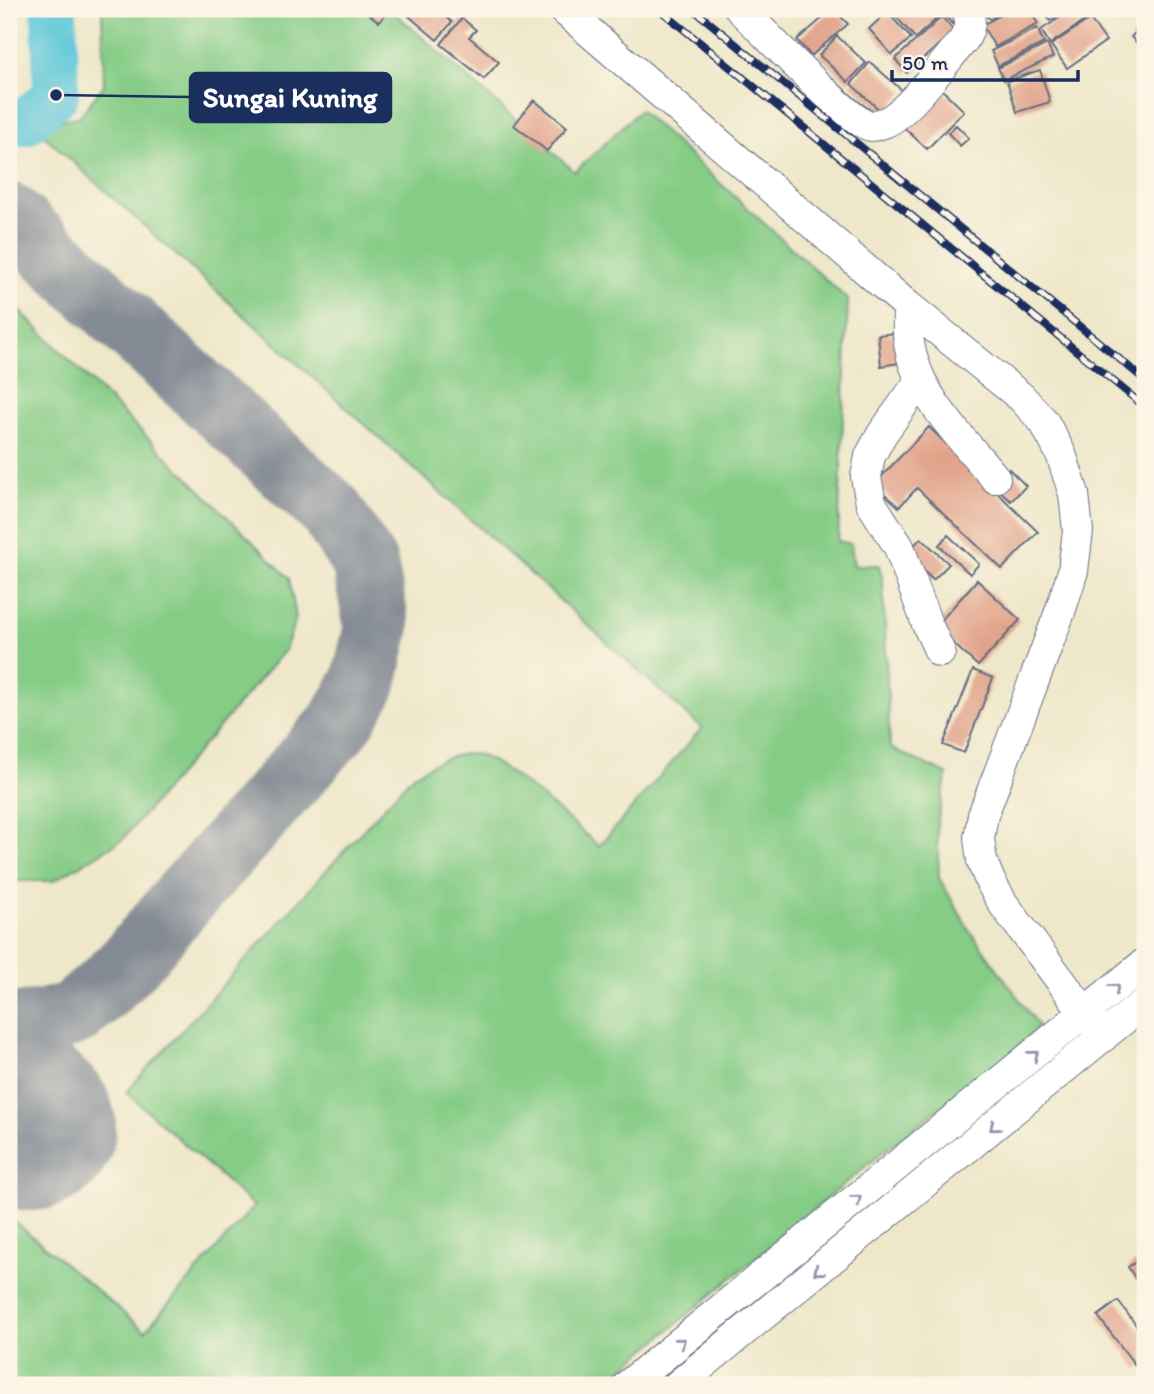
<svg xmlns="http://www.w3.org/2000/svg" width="1154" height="1394" font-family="Itim,sans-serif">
  <rect width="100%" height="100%" fill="#fcf5e5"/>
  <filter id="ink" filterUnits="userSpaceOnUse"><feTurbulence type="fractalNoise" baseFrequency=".0143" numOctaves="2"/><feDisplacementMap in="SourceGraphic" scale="14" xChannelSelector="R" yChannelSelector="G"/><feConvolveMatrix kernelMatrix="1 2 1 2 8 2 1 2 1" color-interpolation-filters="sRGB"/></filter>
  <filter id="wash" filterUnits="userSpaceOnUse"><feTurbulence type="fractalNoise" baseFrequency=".00686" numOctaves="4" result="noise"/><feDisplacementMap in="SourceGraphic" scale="28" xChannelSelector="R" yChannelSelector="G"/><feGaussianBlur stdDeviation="1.57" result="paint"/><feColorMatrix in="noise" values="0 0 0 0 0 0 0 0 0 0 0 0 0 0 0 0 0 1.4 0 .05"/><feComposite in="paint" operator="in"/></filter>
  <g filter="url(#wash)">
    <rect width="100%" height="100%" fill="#eee7c9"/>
    <path fill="#85cc86" stroke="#507e72" stroke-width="2" d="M102,9H390L575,172L640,110L848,300L838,541L851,544L854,566L879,565L883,582L890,748L947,774L937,823L939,878L968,928L1039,1027L1011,1053L883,1152L603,1385H9V1217L145,1331L254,1206L126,1092L412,776C431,765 449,753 472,754C499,755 575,826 599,846L702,728L32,125L79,117L104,85Z
      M9,300L289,578L296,618L285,650L122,840L53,881H9Z"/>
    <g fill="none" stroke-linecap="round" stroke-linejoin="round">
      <path stroke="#5dc7d9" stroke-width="46" d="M24,123L56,95L54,9"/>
      <path stroke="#848b94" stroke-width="66" d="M9,215L330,510L365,564L377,626L364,683L339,725L184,898L130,962L105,987L73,1014L44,1022L9,1026"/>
      <path stroke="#848b94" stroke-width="168" d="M9,1106L32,1127"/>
    </g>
    <g id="blocks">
      <path fill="#e1a38a" d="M363,9H390L379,22Z
        M406,9H437L452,22L437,40L403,11Z
        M833,9L848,24L811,56L797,40Z
        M889,9H935L941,15L915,38Z
        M939,9H958L963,14L952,24Z
        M981,9H1005L990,20Z
        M1012,9H1029L1038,24L995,47L982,25Z
        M1041,9H1069L1050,21Z
        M1073,9H1093L1096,13L1050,44L1041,30Z
        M887,12L911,38L892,55L869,29Z
        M942,17L954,31L907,73L895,59Z
        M462,18L476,30L469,37L499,62L484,79L441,44Z
        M1090,19L1106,41L1067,68L1051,45Z
        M1145,23V51L1131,37Z
        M1037,28L1044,43L998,66L991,51Z
        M837,36L866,63L848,82L819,55Z
        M1047,44L1053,57L1004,80L998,68Z
        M870,62L904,92L884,114L851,84Z
        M1040,70L1050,102L1017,112L1007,81Z
        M936,84L964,111L927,149L899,123Z
        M534,100L567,127L547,151L514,125Z
        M956,125L969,138L960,146L948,133Z
        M896,333L899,363L881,366L878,335Z
        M929,427L1038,532L1002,569L917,488L899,507L874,484Z
        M1009,469L1026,486L1011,501L994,485Z
        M948,535L979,564L970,574L939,545Z
        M921,538L949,564L933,580L906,554Z
        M977,580L1020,620L978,666L935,627Z
        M973,670L993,678L964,753L943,745Z
        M1144,1257L1145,1259V1294L1128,1267Z
        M1118,1301L1145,1337V1363L1138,1369L1098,1316Z"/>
    </g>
  </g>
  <g filter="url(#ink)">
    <use href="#blocks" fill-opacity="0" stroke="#656f83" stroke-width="2"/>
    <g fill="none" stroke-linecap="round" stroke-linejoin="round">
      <defs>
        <path id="minor" d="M563,9L908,306L1021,397L1044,422L1061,454L1074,494L1078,531L1073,571L1060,612L983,815L979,838L982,861L990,881L1004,905L1103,1037
          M740,9C759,27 852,125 871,126C875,126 883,123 886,122C910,111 944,62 963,41C970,30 972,21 967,9
          M908,306C908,318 907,331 909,343C917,396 962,438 995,478
          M920,381L882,434L870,456L866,477L871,503L899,547L927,624L940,652
          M628,1385L1145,963
          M678,1385L1145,1002"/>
      </defs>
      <use href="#minor" stroke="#656f83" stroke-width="32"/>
      <use href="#minor" stroke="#fff" stroke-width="30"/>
      <defs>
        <path id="rail" d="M659,9L1145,407
          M693,9L1145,380"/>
      </defs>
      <use href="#rail" stroke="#1b2f5e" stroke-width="8"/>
      <use href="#rail" stroke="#fcf5e5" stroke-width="5" stroke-dasharray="16" stroke-linecap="butt"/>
    </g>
    <defs><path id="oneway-chevron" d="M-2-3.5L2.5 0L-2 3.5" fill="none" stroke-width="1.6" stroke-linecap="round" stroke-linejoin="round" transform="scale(1.75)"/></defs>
    <g stroke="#8d97ae">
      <use href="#oneway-chevron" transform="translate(1115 988) rotate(-40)"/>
      <use href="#oneway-chevron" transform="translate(1034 1055) rotate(-39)"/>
      <use href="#oneway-chevron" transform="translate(994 1127) rotate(141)"/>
      <use href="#oneway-chevron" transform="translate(857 1199) rotate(-39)"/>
      <use href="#oneway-chevron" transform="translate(818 1271) rotate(141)"/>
      <use href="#oneway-chevron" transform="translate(681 1342) rotate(-39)"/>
    </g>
  </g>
  <path fill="none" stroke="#1b2f5e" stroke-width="2.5" d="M56 95L190 97"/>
  <circle fill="#1b2f5e" stroke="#fcf5e5" stroke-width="2.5" cx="56" cy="95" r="7"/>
  <rect fill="#1b2f5e" stroke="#1b2f5e" stroke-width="2.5" x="190" y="73" width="201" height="49" rx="7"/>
  <g font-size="28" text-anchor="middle" font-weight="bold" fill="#fff">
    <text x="290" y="107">Sungai Kuning</text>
  </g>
  <rect width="1154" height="1394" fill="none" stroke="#fcf5e5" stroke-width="35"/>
  <path d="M892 70v10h186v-10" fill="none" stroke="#1b2f5e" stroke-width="3.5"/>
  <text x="902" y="70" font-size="21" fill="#1b2f5e" stroke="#fcf5e5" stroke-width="5" paint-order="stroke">50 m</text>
</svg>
